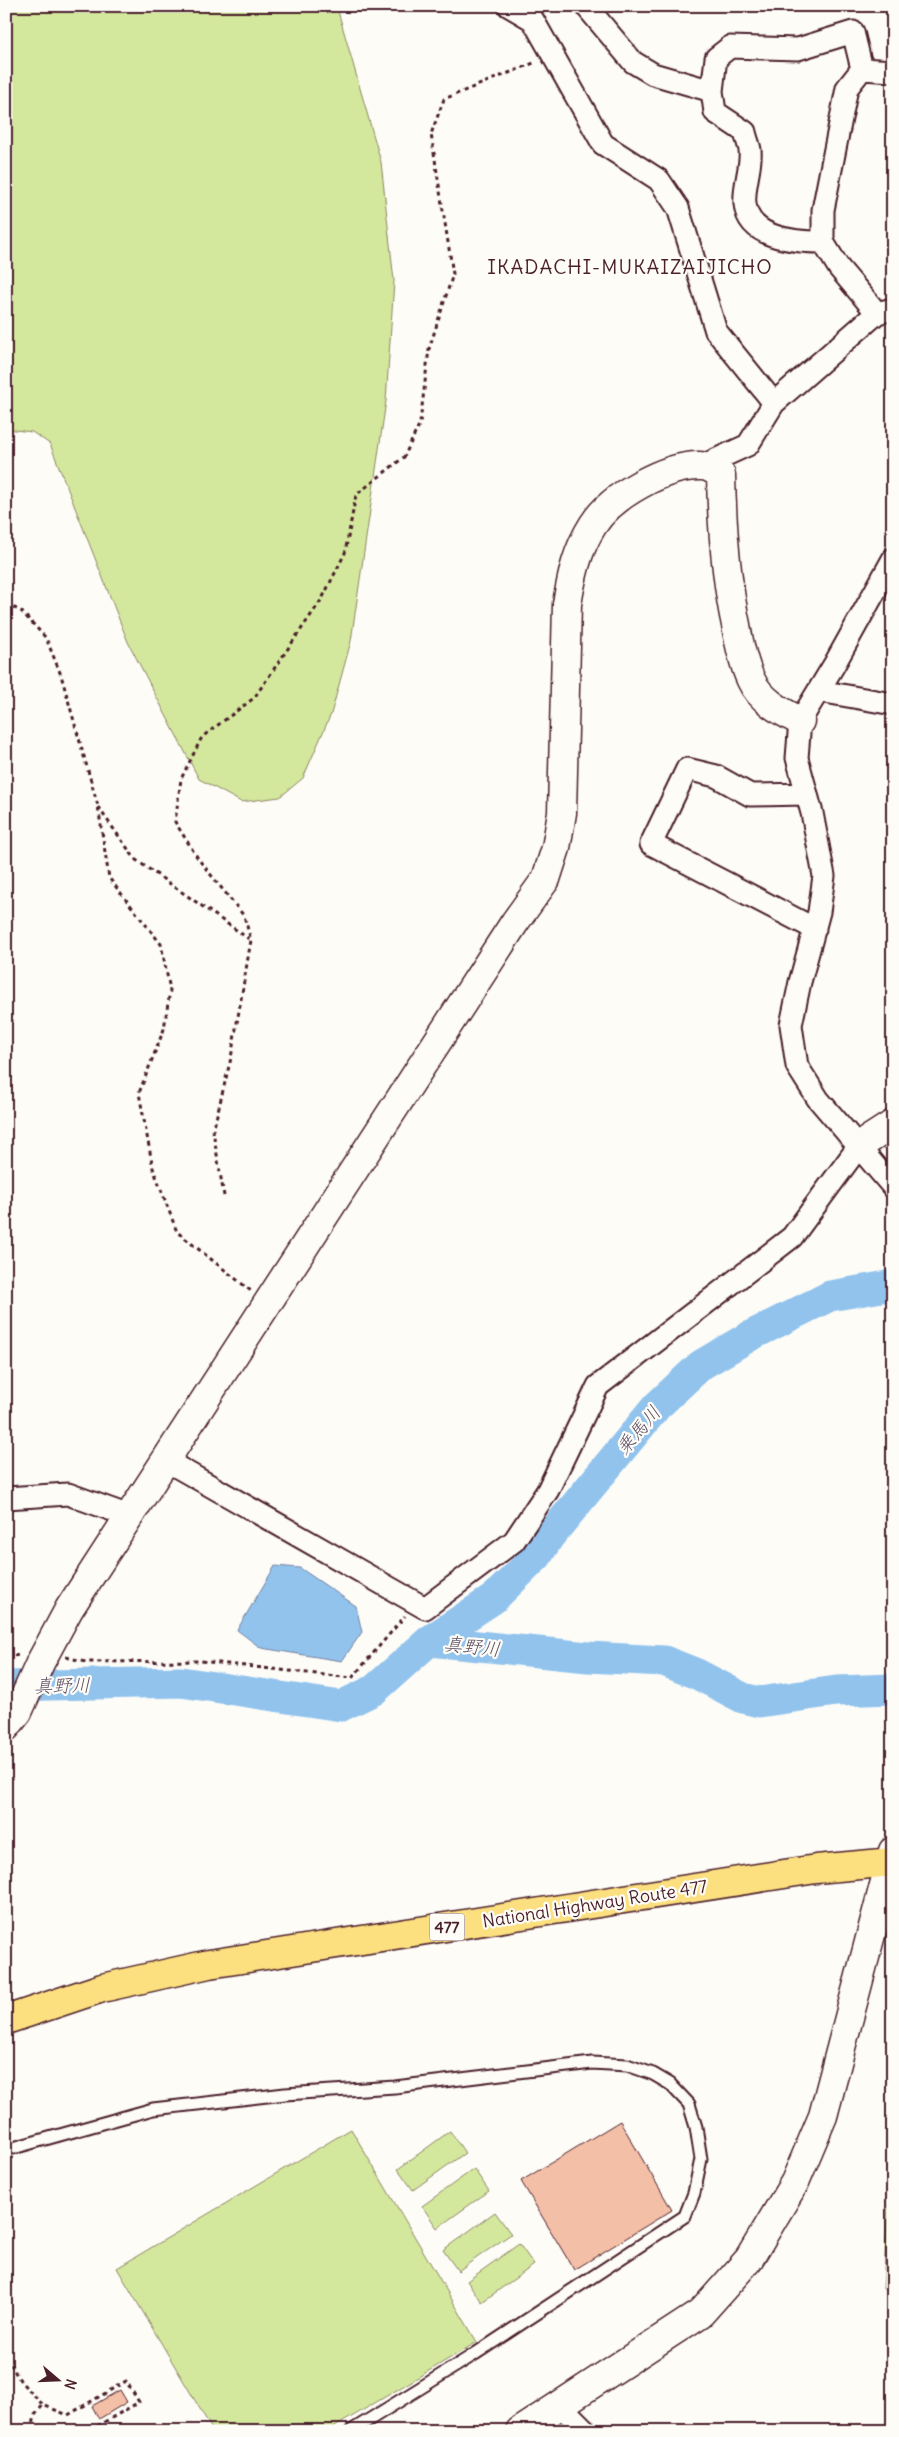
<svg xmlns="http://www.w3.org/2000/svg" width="899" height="2437" font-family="Delius,'Klee One',sans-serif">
  <rect width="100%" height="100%" fill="#fdfcf7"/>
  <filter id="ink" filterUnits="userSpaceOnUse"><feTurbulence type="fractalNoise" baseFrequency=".02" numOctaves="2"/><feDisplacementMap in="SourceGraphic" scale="10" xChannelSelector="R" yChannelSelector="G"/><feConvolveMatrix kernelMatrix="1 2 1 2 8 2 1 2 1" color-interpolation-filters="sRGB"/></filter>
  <g filter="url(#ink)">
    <path fill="#d3e89d" stroke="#8e8464" d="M6,6H331L338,11L381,162L394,281L386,401L351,641L331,714L303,778L280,797L241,802L199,779L128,642L50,444L32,432L6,429Z
      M893,2120V2292L883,2289Z
      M351,2129L477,2342L328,2431H213L117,2268Z
      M450,2131L465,2153L413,2190L398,2169Z
      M474,2169L489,2191L437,2228L422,2206Z
      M495,2212L511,2234L458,2271L443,2250Z
      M519,2244L534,2265L482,2302L467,2281Z"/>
    <path fill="#91c3ed" stroke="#75819f" d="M275,1566L300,1568L356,1606L362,1632L342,1661L261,1648L237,1630Z"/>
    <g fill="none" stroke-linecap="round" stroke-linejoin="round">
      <path stroke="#91c3ed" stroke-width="31" d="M429,1641L588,1657L664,1661L697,1674L743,1698L759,1702L836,1691L893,1689
        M6,1686L181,1682L341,1706L374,1690L429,1641L493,1599L537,1556L549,1537L657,1406L701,1365L750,1336L830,1296L893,1285"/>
    </g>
    <path fill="#f4bfa7" stroke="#4a1f2b" d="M620,2121L672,2210L574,2270L521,2181Z
      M120,2390L127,2402L99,2419L92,2406Z"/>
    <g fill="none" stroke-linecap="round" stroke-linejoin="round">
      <defs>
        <path id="lane" d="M6,2150L153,2109L285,2094L395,2087L592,2063L627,2065L653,2074L670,2084L689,2104L696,2127L701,2159L694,2193L685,2216L475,2354L351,2431"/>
        <path id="street" d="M509,6L533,20L603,144L659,180L678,208L716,331L774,403
          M586,6L633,62L653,74L712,91L715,112L745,132C746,138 749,144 750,150C752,167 743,186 745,204C748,238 795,242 823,242L839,268L877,313
          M712,91L716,58L730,47L798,49L853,32L862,69
          M823,242V210L847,88L862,69L893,71
          M702,466L748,445L774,403L877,313L893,309
          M893,559L834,665L800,721L797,758L812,813L824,876L819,912L800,982L791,1025L797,1066L818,1099L893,1187
          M819,691L893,704
          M807,794L750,795L716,776L687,769L651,844L815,929
          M165,1460L425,1608L514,1541L548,1490L598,1386L792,1237L859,1146
          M6,1498L68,1494L129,1516
          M560,2405L586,2431"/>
        <path id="secondary" d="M859,1146L893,1124
          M6,1727L18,1712L40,1663L69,1609L515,922L546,879L556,848L562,813L567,604C572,575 577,550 593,525C612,495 666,465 701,466C709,466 716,471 721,475C722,526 725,575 736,625C739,643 743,663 751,680C760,700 782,712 800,721
          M520,2431L701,2313L749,2259L795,2182L823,2116L893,1851"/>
        <path id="highway" d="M6,2020L102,1988L209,1964L816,1869L893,1862"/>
      </defs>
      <use href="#lane" stroke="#4a1f2b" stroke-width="15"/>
      <use href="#street" stroke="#4a1f2b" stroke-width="25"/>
      <use href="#secondary" stroke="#4a1f2b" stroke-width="31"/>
      <use href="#highway" stroke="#4a1f2b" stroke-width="31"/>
      <path stroke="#4a1f2b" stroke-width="3" stroke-dasharray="4 4" stroke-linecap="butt" d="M6,604L21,611L46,638L61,675L98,806L109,878L161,944L170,990L164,1029L139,1093L153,1168L177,1232L251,1291
        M98,807L136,860L249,939
        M224,1196L213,1131L231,1058L251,940L244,916L199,860L175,822L181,779L202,737L254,698L322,599L345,553L356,495L404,457L420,423L429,349L453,274L431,134L444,99L536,62
        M6,1657L20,1655
        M66,1657L86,1662L201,1661L352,1678L405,1616
        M6,2357L21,2382L43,2405L68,2415L126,2381L139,2402L89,2431
        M32,2431L35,2415L43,2405"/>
      <use href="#lane" stroke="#fdfcf7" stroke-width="11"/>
      <use href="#street" stroke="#fdfcf7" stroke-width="21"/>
      <use href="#secondary" stroke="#fdfcf7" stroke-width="28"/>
      <use href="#highway" stroke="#fce080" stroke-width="28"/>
    </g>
  </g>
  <g text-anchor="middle" stroke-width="4.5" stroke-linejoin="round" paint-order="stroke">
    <rect fill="#fdfcf7" stroke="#806168" stroke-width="1" x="429.5" y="1913.5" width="35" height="27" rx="4"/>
    <g font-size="16" font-weight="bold" fill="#4a1f2b">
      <text x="447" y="1933">477</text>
    </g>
    <g font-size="18" fill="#4a1f2b" stroke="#fdfcf7">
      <text transform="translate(595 1904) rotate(-9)" y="6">National Highway Route 477</text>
    </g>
    <g font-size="19" font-style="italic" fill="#5f5065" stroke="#fdfcf7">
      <text transform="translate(638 1430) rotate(-50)" y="7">乗馬川</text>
      <text transform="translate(472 1646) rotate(6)" y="7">真野川</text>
      <text transform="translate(62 1685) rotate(-1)" y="7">真野川</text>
    </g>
    <g font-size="20" letter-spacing="1" fill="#4a1f2b" stroke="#fdfcf7">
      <text x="630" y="274">IKADACHI-MUKAIZAIJICHO</text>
    </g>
  </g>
  <rect width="899" height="2437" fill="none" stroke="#fdfcf7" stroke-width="25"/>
  <rect x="12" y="12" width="874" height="2412" fill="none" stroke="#4a1f2b" stroke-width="2" filter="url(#ink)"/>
  <g transform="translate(58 2380) rotate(109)" stroke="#fdfcf7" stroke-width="4" paint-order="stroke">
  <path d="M0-4L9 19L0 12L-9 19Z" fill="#4a1f2b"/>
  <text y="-8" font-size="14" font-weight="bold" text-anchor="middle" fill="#4a1f2b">N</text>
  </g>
</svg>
